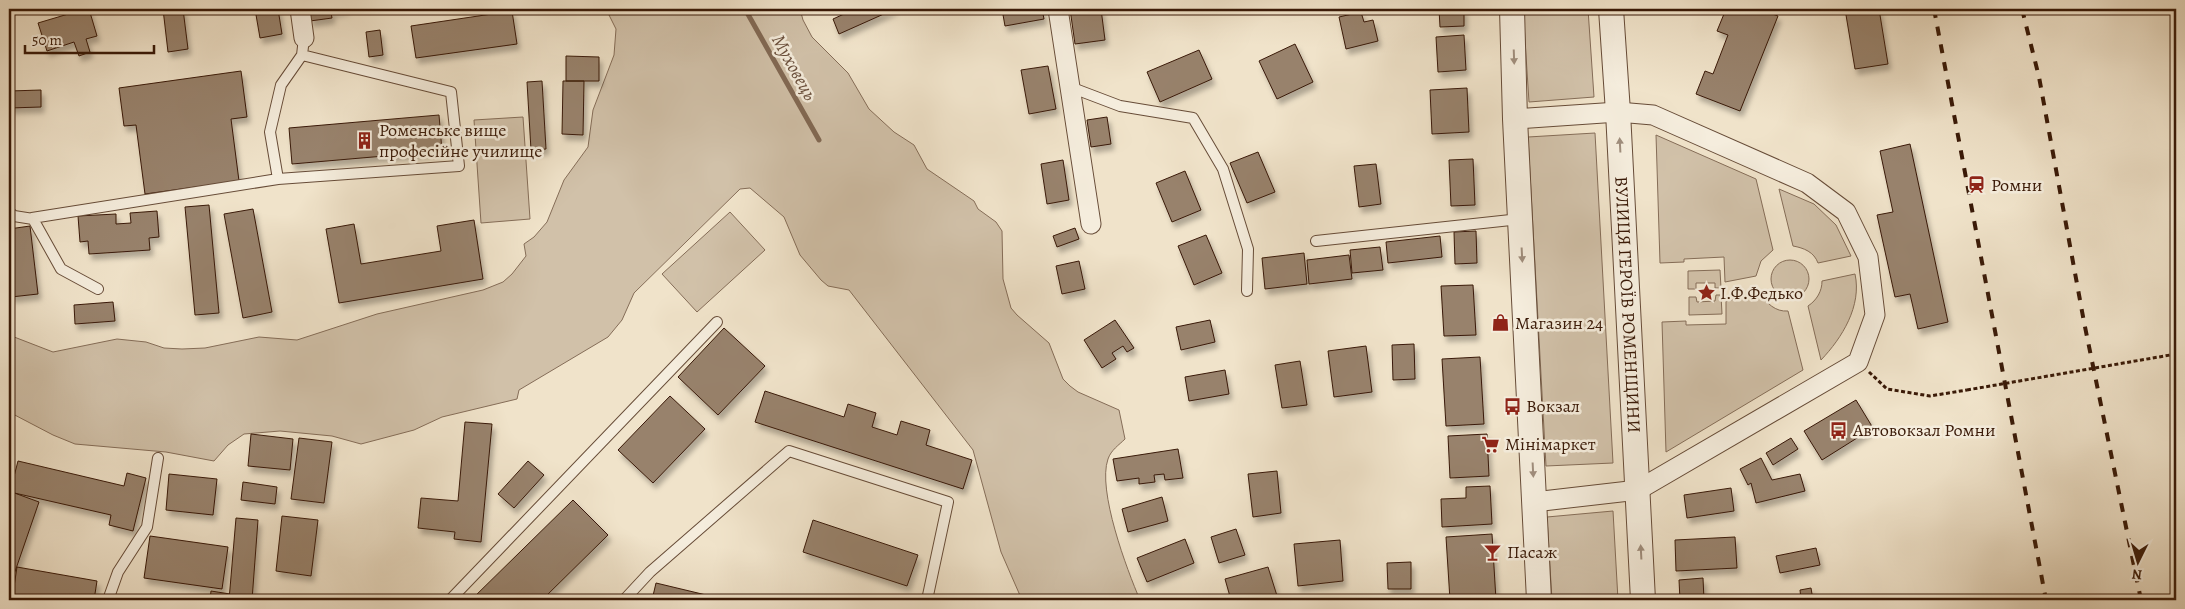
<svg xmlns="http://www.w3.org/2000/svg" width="2185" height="609" font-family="Alegreya,serif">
  <defs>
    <filter id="shadow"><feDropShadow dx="3" dy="5.5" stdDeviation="2.5" flood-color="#0004"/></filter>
  </defs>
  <rect width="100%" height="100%" fill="#f0e3ca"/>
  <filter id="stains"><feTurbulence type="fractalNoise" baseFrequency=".004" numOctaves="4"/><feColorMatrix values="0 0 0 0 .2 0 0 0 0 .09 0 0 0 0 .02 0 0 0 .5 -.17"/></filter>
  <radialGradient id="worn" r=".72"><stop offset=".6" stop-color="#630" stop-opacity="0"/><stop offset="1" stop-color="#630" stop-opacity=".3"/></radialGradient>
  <path fill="#d1c1a9" stroke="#856d58" d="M606,9H800L803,20L812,37L848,73L869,109L894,132L914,145L927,169L974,201L978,209L996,222L1002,231L1003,279L1011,308L1017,315L1049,343L1063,379L1070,386L1078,392L1119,410L1125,439C1119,445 1111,450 1108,459C1097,490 1127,570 1140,600H1022L1001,552L973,450L849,290L828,286L821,280L800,255L784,217L750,188L740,189L634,293L622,320L608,337L519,390L517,399L442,417L414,430L361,444L332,436L280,431L244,434L228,445L214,461L166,452L75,444L53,435L9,412V335L53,352L117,339L146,342L164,348L182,349L205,348L259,337L297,340L377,314L483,290L503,282L512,274L526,256L524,244L534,237L547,222L564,180L588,147L593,110L614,55L616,29Z
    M1523,9H1588L1594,97L1529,102Z
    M523,117L530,219L481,223L474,120Z
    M1595,133L1613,463L1546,466L1528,137Z
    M1656,135L1756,179L1773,250L1761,261L1756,276L1725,282L1724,257L1684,259V262L1660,263Z
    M1779,189L1814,204L1836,225L1851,256L1818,263C1814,252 1804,248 1793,246Z
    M730,212L765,250L697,312L662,274Z
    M1771 279a19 19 0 1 1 38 0a19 19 0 1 1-38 0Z
    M1720,270L1721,288H1715V283H1696V289H1688V271Z
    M1855,274C1862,306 1842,338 1821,360L1808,306C1817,300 1822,291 1822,281Z
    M1760,294C1767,303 1775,312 1788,311L1803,370L1666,452L1662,322L1686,321V325L1726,324V301Z
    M1716,295H1721L1722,314L1689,315V297H1696L1697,302L1715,301Z
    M1613,511L1618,600H1552L1547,517Z"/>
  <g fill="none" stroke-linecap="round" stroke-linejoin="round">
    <path stroke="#826954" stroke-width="5" d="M745,9L819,140"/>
  </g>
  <path fill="#98826c" stroke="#391907" filter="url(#shadow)" d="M85,9H89L97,36L86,39L90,52L79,56L74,42L47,51L38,23Z
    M163,9H183L188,49L168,52Z
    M255,9H278L282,34L260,38Z
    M309,9H347L331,12L332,18L310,21Z
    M855,9H895L839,34L833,19Z
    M1002,9H1042L1044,19L1005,26Z
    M1070,9H1101L1105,40L1075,44Z
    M1439,9H1464V26L1440,27Z
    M1726,9H1759L1778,16L1740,111L1696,94L1705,71L1713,74L1728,35L1717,31Z
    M1845,9H1879L1888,64L1855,69Z
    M512,11L517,44L416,58L411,26Z
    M1361,12L1364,22L1373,20L1378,41L1346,49L1339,17Z
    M380,30L383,55L369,57L366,32Z
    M1464,35L1466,70L1438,72L1436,37Z
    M1295,44L1313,82L1277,99L1259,61Z
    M1199,50L1212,79L1160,102L1147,72Z
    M566,56L599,57V81H566Z
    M1048,66L1056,109L1029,114L1021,70Z
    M241,71L247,117L231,119L239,181L145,194L136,125L124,126L119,88Z
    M542,81L546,149L531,150L527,82Z
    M563,81H584L583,135L562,134Z
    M1467,88L1469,132L1432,134L1430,90Z
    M41,90V107L9,108V91Z
    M439,115L442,151L292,164L289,128Z
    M1107,117L1111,144L1091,147L1087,120Z
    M1910,144L1948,322L1918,329L1910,294L1895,297L1877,215L1893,212L1880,151Z
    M1258,152L1275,192L1247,203L1230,163Z
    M1473,159L1475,205L1451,206L1449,160Z
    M1063,160L1069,200L1047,204L1041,164Z
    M1376,164L1381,204L1359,207L1354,166Z
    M1185,171L1201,210L1172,222L1156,183Z
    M209,205L219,313L195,315L185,207Z
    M253,209L272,312L243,318L224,214Z
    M157,211L159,237L149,238L150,250L89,254L88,241L80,242L78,216L116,214V224L131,223L130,213Z
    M474,220L483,279L339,303L326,229L354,224L361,264L441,251L437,226Z
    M30,226L38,294L11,297L9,229Z
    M1075,228L1079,239L1057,247L1053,236Z
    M1476,231L1477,263L1455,264L1454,232Z
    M1206,235L1222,273L1194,285L1178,246Z
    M1440,236L1442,257L1388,263L1386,242Z
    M1380,247L1383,270L1352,273L1350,250Z
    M1304,253L1307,284L1265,289L1262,258Z
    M1349,255L1352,279L1309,284L1307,260Z
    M1079,261L1085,289L1062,294L1056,266Z
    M1473,285L1476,335L1444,336L1441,286Z
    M113,302L115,321L75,324L74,305Z
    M1115,320L1134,348L1127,352L1123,346L1112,353L1116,359L1102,368L1084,340Z
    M1210,320L1215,342L1181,350L1176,327Z
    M724,328L765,366L718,415L678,377Z
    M1414,344L1415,379L1393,380L1392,345Z
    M1366,346L1372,392L1334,397L1328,351Z
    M1480,357L1484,424L1446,426L1442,359Z
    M1300,361L1307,405L1282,408L1275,365Z
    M1225,370L1229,394L1189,401L1185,377Z
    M765,391L844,417L848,404L876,413L872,427L897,435L901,421L930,430L926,445L972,460L963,489L755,422Z
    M670,396L705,429L653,483L618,450Z
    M1856,400L1873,428L1822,460L1804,431Z
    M465,422L492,424L481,542L454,539L455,532L418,528L421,498L458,501Z
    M251,434L293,439L290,470L248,466Z
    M1487,434L1489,476L1450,478L1448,436Z
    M299,438L332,442L324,503L291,499Z
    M1791,438L1798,449L1773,465L1766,453Z
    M1178,449L1183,478L1165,480L1164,474L1154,475L1155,482L1139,484V478L1117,481L1113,459Z
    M1761,458L1772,480L1800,474L1805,491L1756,503L1751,483L1748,485L1740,469Z
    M18,461L124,486L127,473L146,478L133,531L109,525L111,515L10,492Z
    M528,461L544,475L514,508L498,494Z
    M1277,471L1281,513L1253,517L1248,474Z
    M169,474L217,479L213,515L166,510Z
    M243,482L277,487L275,504L241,500Z
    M1490,486L1492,524L1442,527L1441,499L1466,498V487Z
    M1731,488L1734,511L1687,518L1684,495Z
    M9,491L39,502L9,589Z
    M1162,497L1168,521L1128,532L1122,509Z
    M573,500L608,535L542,600H471Z
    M282,516L318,520L311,576L276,571Z
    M236,518L258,520L252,600H229Z
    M813,520L918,555L907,586L803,552Z
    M1236,529L1245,555L1219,563L1211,537Z
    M1492,534L1496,600H1450L1446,537Z
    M150,536L228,547L222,589L144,578Z
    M1735,537L1737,568L1676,571L1675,540Z
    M1185,539L1194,563L1147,582L1137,558Z
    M1340,540L1343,581L1298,586L1294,544Z
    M1816,548L1820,565L1780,573L1776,556Z
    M1411,562V589H1388L1387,563Z
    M17,567L97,581L94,600H12Z
    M1268,567L1278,599L1260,600L1258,596L1243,600H1231L1225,579Z
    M1703,578L1704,600H1680L1679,580Z
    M656,583L727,600H652Z
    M1811,588L1813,600H1801L1800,590Z
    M211,591L230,594L229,600H210Z"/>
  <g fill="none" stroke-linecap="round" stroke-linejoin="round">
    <defs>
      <path id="service" d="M302,55L451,92L459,166L278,179L270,132L281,85L302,55L304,38
        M1070,87L1120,106L1193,118L1223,169L1248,249L1247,291
        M9,212L14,216L33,219L61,269L98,289
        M32,218L278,179
        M1316,241L1520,219
        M108,600L118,572L147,527L158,458
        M450,600L717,322
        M624,600L650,572L789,451L948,502L927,600"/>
      <path id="minor" d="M300,9L304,38
        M1058,9L1091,224
        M1515,119L1618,112L1653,115L1807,183L1846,212L1868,257L1875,315L1858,362L1638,490L1534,502"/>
      <g id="tertiary">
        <path d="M1512,9L1515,119L1539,600"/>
        <path id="s1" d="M1611,9L1618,112L1643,600"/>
      </g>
    </defs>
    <use href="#service" stroke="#674c38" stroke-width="12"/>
    <use href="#minor" stroke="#674c38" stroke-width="21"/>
    <use href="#tertiary" stroke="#674c38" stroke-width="26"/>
    <path stroke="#391907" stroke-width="3" stroke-dasharray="4 2.5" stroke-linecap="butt" d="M1869,372L1887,389L1930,396L1967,390"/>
    <use href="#service" stroke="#f5eddd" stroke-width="10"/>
    <use href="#minor" stroke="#f5eddd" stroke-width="19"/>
    <use href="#tertiary" stroke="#f5eddd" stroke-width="24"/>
    <path stroke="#391907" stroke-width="4" stroke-dasharray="9 9" stroke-linecap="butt" d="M1934,9L2046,600
      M2022,9L2039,77L2084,322L2141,600"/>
    <path stroke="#391907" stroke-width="3" stroke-dasharray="4 2.5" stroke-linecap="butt" d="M1967,390L2176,354"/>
  </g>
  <defs><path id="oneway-solid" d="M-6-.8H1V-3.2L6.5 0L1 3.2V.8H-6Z" transform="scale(1.25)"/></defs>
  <g fill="#a08e7d">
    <use href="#oneway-solid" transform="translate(1514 57) rotate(88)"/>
    <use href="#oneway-solid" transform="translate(1620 145) rotate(-93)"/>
    <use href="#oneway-solid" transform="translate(1522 255) rotate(87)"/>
    <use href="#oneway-solid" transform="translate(1533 470) rotate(87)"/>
    <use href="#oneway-solid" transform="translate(1641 552) rotate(-93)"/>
  </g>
  <defs>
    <symbol id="building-bare" viewBox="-9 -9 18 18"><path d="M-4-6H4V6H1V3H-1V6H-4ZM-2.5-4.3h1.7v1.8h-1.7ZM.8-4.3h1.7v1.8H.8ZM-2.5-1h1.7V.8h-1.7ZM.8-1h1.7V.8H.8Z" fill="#8f2418" stroke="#f5eddd" stroke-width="2.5" paint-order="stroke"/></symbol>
    <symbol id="station-bare" viewBox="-9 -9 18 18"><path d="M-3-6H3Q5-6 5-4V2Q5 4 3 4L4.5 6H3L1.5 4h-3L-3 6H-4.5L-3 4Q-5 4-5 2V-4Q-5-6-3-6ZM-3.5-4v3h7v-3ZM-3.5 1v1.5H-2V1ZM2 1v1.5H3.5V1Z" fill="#8f2418" stroke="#f5eddd" stroke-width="2.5" paint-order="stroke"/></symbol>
    <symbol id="sight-bare" viewBox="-9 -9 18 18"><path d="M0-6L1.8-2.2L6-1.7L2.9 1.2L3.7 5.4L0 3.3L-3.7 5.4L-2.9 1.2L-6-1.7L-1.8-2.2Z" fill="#8f2418" stroke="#f5eddd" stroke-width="2.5" paint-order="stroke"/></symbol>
    <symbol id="shop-bare" viewBox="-9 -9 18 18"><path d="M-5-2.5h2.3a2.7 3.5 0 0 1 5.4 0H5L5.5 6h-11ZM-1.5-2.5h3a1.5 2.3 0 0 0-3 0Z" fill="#8f2418" stroke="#f5eddd" stroke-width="2.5" paint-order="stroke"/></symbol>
    <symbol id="bus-bare" viewBox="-9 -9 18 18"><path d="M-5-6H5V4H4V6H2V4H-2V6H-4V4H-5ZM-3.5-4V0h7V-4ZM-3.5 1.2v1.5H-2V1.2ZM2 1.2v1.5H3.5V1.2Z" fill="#8f2418" stroke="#f5eddd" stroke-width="2.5" paint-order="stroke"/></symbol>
    <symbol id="supermarket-bare" viewBox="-9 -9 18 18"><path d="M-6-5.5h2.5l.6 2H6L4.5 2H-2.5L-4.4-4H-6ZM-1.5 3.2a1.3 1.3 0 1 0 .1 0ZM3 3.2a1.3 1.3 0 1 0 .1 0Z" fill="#8f2418" stroke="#f5eddd" stroke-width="2.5" paint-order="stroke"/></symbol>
    <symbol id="bar-bare" viewBox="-9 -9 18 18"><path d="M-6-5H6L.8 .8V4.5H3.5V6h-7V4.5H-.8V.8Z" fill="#8f2418" stroke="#f5eddd" stroke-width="2.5" paint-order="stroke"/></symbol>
  </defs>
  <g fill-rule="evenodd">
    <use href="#building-bare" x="352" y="128" width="25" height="25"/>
    <use href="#station-bare" x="1964" y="172" width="25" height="25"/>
    <use href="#sight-bare" x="1694" y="280" width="25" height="25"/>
    <use href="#shop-bare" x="1488" y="310" width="25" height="25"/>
    <use href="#bus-bare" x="1500" y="394" width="25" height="25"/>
    <use href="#bus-bare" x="1826" y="418" width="25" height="25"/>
    <use href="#supermarket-bare" x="1478" y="432" width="25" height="25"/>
    <use href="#bar-bare" x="1480" y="540" width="25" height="25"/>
  </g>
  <g text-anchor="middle" stroke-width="5" stroke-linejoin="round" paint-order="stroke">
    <g font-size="18" fill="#391907" stroke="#f5eddd" text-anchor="start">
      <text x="379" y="136">Роменське вище<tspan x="379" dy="21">професійне училище</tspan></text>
      <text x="1991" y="191">Ромни</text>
      <text x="1720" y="299">І.Ф.Федько</text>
      <text x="1515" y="329">Магазин 24</text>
      <text x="1526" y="412">Вокзал</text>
      <text x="1853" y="436">Автовокзал Ромни</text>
      <text x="1505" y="450">Мінімаркет</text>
      <text x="1507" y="558">Пасаж</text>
    </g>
    <g font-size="18" fill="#391907" stroke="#f5eddd">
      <text dy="6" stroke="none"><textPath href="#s1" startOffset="296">ВУЛИЦЯ ГЕРОЇВ РОМЕНЩИНИ</textPath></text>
    </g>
    <g font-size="19" font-style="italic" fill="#694e3b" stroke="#f5eddd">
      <text transform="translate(795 67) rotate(61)" y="7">Муховець</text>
    </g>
  </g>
  <rect width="2185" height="609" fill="none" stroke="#f0e3ca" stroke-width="30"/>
  <rect x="10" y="10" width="2165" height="589" fill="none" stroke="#391907" stroke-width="2.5"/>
  <rect x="15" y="15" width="2155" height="579" fill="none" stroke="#391907"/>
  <g transform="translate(2138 562) rotate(185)" stroke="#f5eddd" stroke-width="4" paint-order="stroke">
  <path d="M0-4L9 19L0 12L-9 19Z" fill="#391907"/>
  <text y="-8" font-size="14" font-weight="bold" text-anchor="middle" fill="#391907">N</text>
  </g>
  <path d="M25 45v8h129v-8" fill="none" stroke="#391907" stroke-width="2.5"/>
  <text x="32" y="45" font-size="15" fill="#391907" stroke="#f5eddd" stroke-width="4" paint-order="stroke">50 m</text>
  <rect width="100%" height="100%" filter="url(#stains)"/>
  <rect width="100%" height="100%" fill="url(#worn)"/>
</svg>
